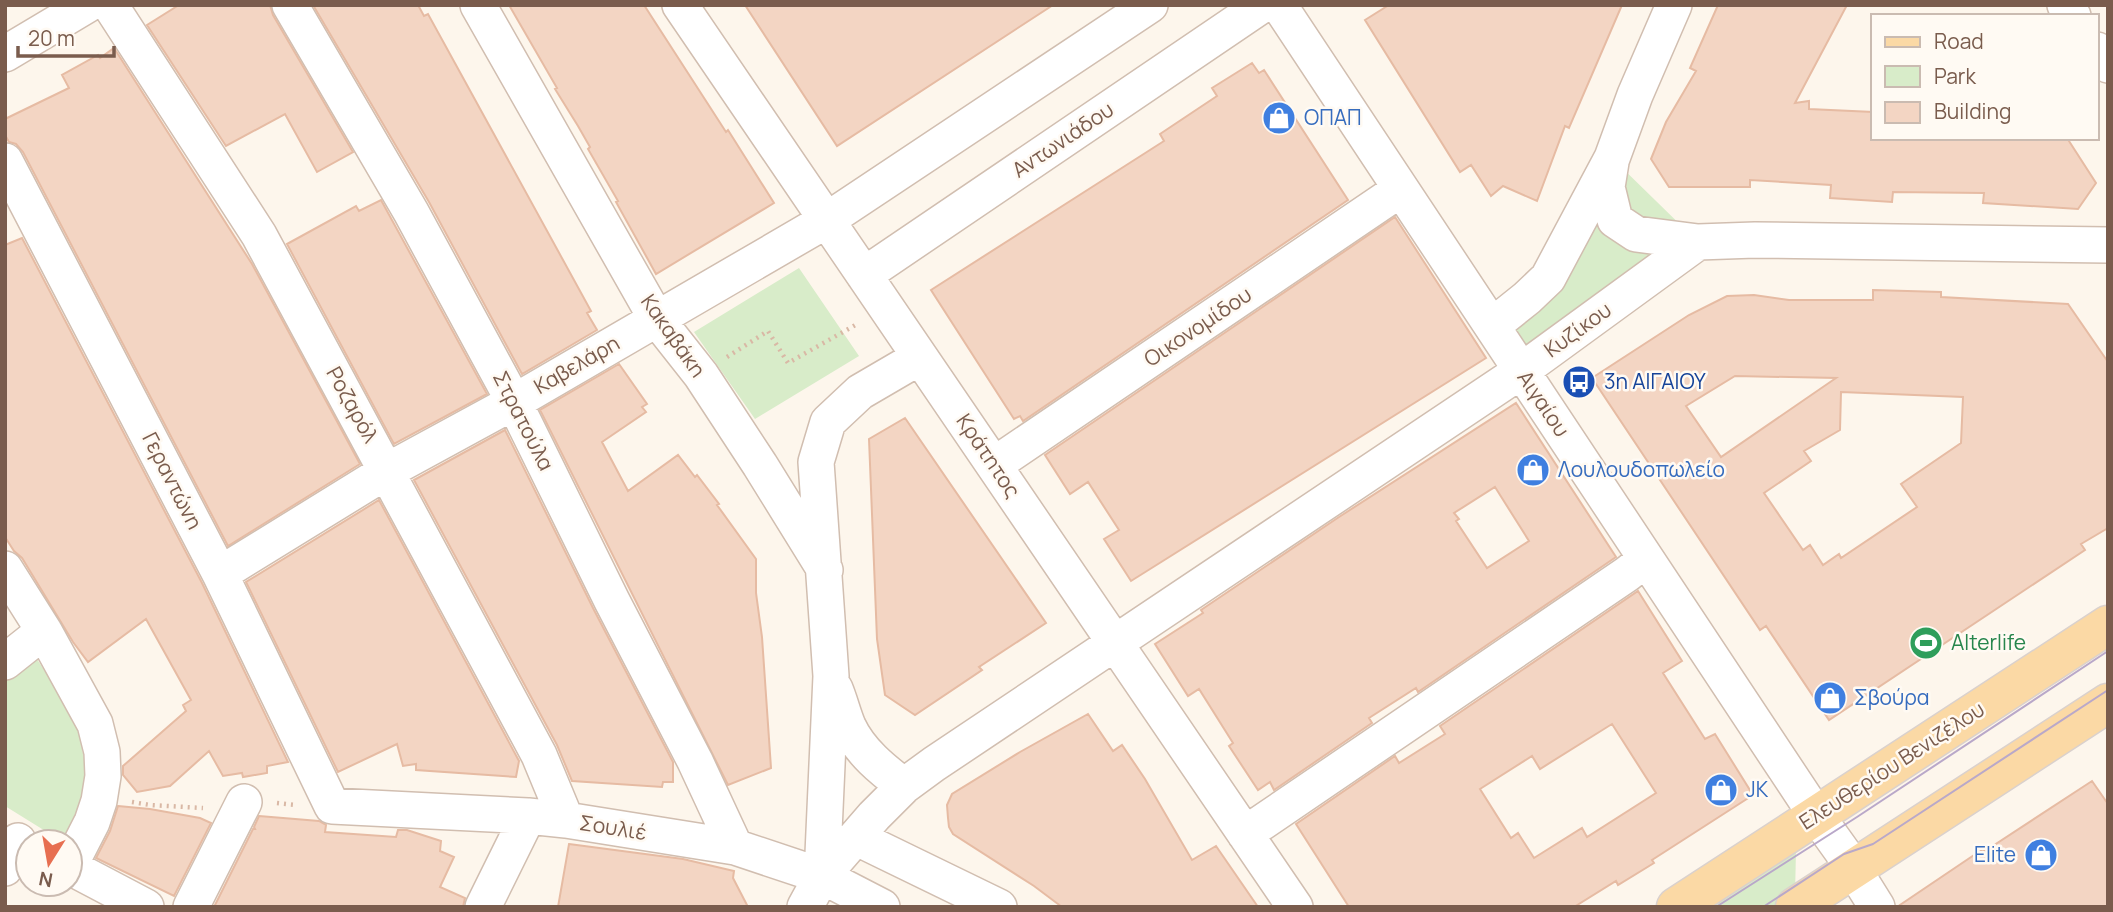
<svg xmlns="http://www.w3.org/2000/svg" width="2113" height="912" font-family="Manrope,sans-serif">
  <rect width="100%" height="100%" fill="#fdf6ec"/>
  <path fill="#d8ecc9" d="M1612,158L1698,242L1521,371L1492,326Z
    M799,268L859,356L755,419L694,332Z
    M31,650L76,719L87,773L77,817L63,842L5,806V672Z
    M1796,850L1795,896L1778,907H1701Z"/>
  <path fill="#f3d5c3" stroke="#e6bba3" stroke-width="2" fill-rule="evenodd" d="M179,5H270L273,15L353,152L317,172L285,114L226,146L147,25Z
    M313,5H418L424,16L428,14L591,311L587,313L597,330L522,374L429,202Z
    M509,5H644L726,132L728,130L774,203L656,274L616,202L618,201L588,149L590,147L578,126L555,89L557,88Z
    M745,5H1053L837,146Z
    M1389,5H1622L1569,128L1565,126L1537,201L1503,186L1491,196L1471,165L1460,172L1365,20Z
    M1718,5H1847L1795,103L1809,101V109L1873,112V138H2067L2096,183L2078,209L1983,203L1984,193L1893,192L1892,202L1830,198L1831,185L1750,180V187H1669L1651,159L1666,122L1696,71L1690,68Z
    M114,48L252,264L360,464L228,546L23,152L16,144L9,142L5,135V119L69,88L62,75L98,55L100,58Z
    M1252,63L1259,73L1264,70L1348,200L1023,421L1020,416L1014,419L931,290L1164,141L1160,134L1217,96L1212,88Z
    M381,200L487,394L394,444L287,244L356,206L359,211Z
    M1395,217L1486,358L1131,581L1104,539L1119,530L1088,482L1070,494L1045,455Z
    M22,238L202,583L288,762L267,766V773L243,777L242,773L223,776L209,751L170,786L137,792L123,775V766L186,711L183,705L191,700L146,619L88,662L73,642L22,558L14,551L5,537V245Z
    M1873,290L1941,292V297L2068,304L2108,362V528L2081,544L2085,550L1829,720L1766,626L1760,630L1592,378L1689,315L1727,296L1754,295L1789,300H1873ZM1735,376L1836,378L1721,457L1686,406ZM1841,392L1963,397L1961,443L1901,484L1917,507L1841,558L1839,554L1823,565L1810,545L1803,550L1764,493L1811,461L1804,451L1840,430Z
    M619,364L647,404L642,407L646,412L602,442L628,491L678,455L695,477L697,475L719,504L717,505L756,559V593L762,637L771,768L728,785L540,410Z
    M1516,403L1616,557L1418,692L1416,688L1369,718L1372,723L1274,790L1270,782L1258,790L1229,746L1233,743L1199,689L1188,696L1155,644L1203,613L1201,610L1339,517ZM1495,487L1529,541L1487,568L1456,521L1459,519L1454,513Z
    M905,418L1046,623L979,667L982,670L915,715L885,695L877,639L869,439Z
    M505,430L594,610L673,762V782H663L662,787L572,781L557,745L414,480Z
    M379,500L519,761L516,777L416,770V764L403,766L397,744L338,772L246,582Z
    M1638,591L1682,661L1663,673L1705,739L1715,734L1753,795L1652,860L1654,863L1618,885L1616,881L1574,907H1349L1296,824L1395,756L1399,763L1445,734L1440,726ZM1612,724L1656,793L1587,837L1582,828L1534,858L1518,833L1511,838L1480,789L1532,756L1540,769Z
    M1088,714L1113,751L1122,745L1145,779L1192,860L1216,846L1258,907H1062L1034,886L953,834L949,827L948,818L947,805L952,794L1020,752Z
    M2092,781L2108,804V907H1897L1983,849L1985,851Z
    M118,806L150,809L200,818L211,823L174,896L96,858L110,831Z
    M259,816L319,821L326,825L325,832L396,837L398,830H407L441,841L440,851L454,857L440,887L465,898L463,907H214L253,829H255L254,827Z
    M569,844L683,859L734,871L733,878L748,907H558Z"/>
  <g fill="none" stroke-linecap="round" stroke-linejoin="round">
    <defs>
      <path id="minor" d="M110,5L259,235L539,755L566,820
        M290,5L411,212L514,402L612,601L695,761L735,847
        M478,5L656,318L701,375L760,465L825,570
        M680,5L1295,907
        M1279,5L1816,815L1844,854L1877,907
        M2065,5L2073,16
        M2097,50L2108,65
        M5,54L87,5
        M5,161L220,574L332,806L528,816L566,820L735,847L822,876L882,907
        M1611,162L1607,187L1615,220L1636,234L1698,242
        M864,275L1262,5
        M1492,326L1527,298L1548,278L1612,158L1635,95L1674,5
        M994,465L1401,189
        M5,569L44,631L95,724L102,752L103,776L99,801L92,822L70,865
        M220,574L387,471L514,402L827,220L1150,5
        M5,662L44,631
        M835,689C840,701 843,714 848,726C860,752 883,770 904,786
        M1245,834L1627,574L1646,559
        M857,838L999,907
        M70,867L146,907
        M5,868L18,841
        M822,876L831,676L816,462L828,422L860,392L920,357
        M191,907L244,802
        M483,907L528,816
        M805,907L822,876L874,816L904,786L934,764L1521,371L1698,242L1755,240L2108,245"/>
      <path id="major" d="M1676,907L2108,625
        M1795,907L2108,703"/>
    </defs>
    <use href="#minor" stroke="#d1beb0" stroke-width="38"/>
    <use href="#major" stroke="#dad1cd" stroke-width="41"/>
    <path stroke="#d9b8a5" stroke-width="4.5" stroke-dasharray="2 5" stroke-linecap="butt" d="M727,357L768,331L788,363L859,323
      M132,802L150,805L203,808
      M277,803L296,805"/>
    <use href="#minor" stroke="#fff" stroke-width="35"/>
    <use href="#major" stroke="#fbd9a5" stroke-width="38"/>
    <path stroke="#b9a8c9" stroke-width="2" d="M1716,907L1857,817L2108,651
      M1763,907L1844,854L1873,844L2108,690"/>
  </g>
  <defs>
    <symbol id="shop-disc" viewBox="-11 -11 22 22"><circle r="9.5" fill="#3f7fe0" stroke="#fffaf3"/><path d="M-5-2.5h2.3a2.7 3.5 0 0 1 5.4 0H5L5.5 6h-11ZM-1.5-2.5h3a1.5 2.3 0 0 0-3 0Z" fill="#fff"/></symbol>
    <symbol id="bus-disc" viewBox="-11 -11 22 22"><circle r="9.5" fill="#1a4fb4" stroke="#fffaf3"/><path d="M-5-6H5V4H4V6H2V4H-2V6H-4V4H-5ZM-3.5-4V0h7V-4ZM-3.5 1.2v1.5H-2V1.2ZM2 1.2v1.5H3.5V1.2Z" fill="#fff"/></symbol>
    <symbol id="stadium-disc" viewBox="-11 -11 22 22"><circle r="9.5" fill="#2e9e5b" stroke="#fffaf3"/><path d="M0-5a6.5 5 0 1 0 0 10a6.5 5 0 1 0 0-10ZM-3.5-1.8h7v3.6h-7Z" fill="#fff"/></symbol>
  </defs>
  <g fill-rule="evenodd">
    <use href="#shop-disc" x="1260" y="99" width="38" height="38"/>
    <use href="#bus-disc" x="1560" y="363" width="38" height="38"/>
    <use href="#shop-disc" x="1514" y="451" width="38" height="38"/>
    <use href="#stadium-disc" x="1907" y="624" width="38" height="38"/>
    <use href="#shop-disc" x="1811" y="679" width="38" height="38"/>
    <use href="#shop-disc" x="1702" y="771" width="38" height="38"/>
    <use href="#shop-disc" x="2022" y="836" width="38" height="38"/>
  </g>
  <g text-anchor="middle" stroke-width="5" stroke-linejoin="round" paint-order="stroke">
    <g font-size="21" fill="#366cbe" stroke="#fffaf3" text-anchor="start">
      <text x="1304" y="125">ΟΠΑΠ</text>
      <text x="1558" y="477">Λουλουδοπωλείο</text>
      <text x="1854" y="705">Σβούρα</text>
      <text x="1746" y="797">JK</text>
      <text x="2016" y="862" text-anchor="end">Elite</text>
    </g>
    <g font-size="21" fill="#7a5c4d" stroke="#fffaf3">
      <text transform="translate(1063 140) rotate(-34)" y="7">Αντωνιάδου</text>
      <text transform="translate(1198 327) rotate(-34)" y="7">Οικονομίδου</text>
      <text transform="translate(1578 330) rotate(-36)" y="7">Κυζίκου</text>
      <text transform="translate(673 336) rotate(55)" y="7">Κακαβάκη</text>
      <text transform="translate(577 365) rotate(-30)" y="7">Καβελάρη</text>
      <text transform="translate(1543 404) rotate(56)" y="7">Αιγαίου</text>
      <text transform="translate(352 405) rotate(61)" y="7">Ροζαρόλ</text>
      <text transform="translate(523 421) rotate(63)" y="7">Στρατούλα</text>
      <text transform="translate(988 456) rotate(56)" y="7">Κράτητος</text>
      <text transform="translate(172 481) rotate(63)" y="7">Γεραντώνη</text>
      <text transform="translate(1892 766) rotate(-33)" y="7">Ελευθερίου Βενιζέλου</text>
      <text transform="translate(613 828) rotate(9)" y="7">Σουλιέ</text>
    </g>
    <g font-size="21" fill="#164399" stroke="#fffaf3" text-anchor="start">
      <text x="1604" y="389">3η ΑΙΓΑΙΟΥ</text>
    </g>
    <g font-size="21" fill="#27864d" stroke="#fffaf3" text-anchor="start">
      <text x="1951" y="650">Alterlife</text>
    </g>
  </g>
  <rect width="2113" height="912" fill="none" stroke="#7a5c4d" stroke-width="14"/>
  <rect x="1871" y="14" width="228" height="126" fill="#fffaf3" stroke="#cabbb1" stroke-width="2"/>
  <rect x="1885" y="37" width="35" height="10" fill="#fbd9a5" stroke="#cabbb1" stroke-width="2"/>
  <text x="1934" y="49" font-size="21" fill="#7a5c4d">Road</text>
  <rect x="1885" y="66" width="35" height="21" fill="#d8ecc9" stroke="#cabbb1" stroke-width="2"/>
  <text x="1934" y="84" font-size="21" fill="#7a5c4d">Park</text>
  <rect x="1885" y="102" width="35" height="21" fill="#f3d5c3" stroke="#cabbb1" stroke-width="2"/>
  <text x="1934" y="119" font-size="21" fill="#7a5c4d">Building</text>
  <g transform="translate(49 863) rotate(191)"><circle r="33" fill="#fffaf3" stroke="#cabbb1" stroke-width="2"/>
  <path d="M0-5L12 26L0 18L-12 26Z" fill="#e76f51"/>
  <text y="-10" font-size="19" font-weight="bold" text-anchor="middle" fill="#7a5c4d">N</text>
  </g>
  <path d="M18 46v10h96v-10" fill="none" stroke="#7a5c4d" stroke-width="3.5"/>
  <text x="28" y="46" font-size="21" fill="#7a5c4d" stroke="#fffaf3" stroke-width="5" paint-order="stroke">20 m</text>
</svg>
